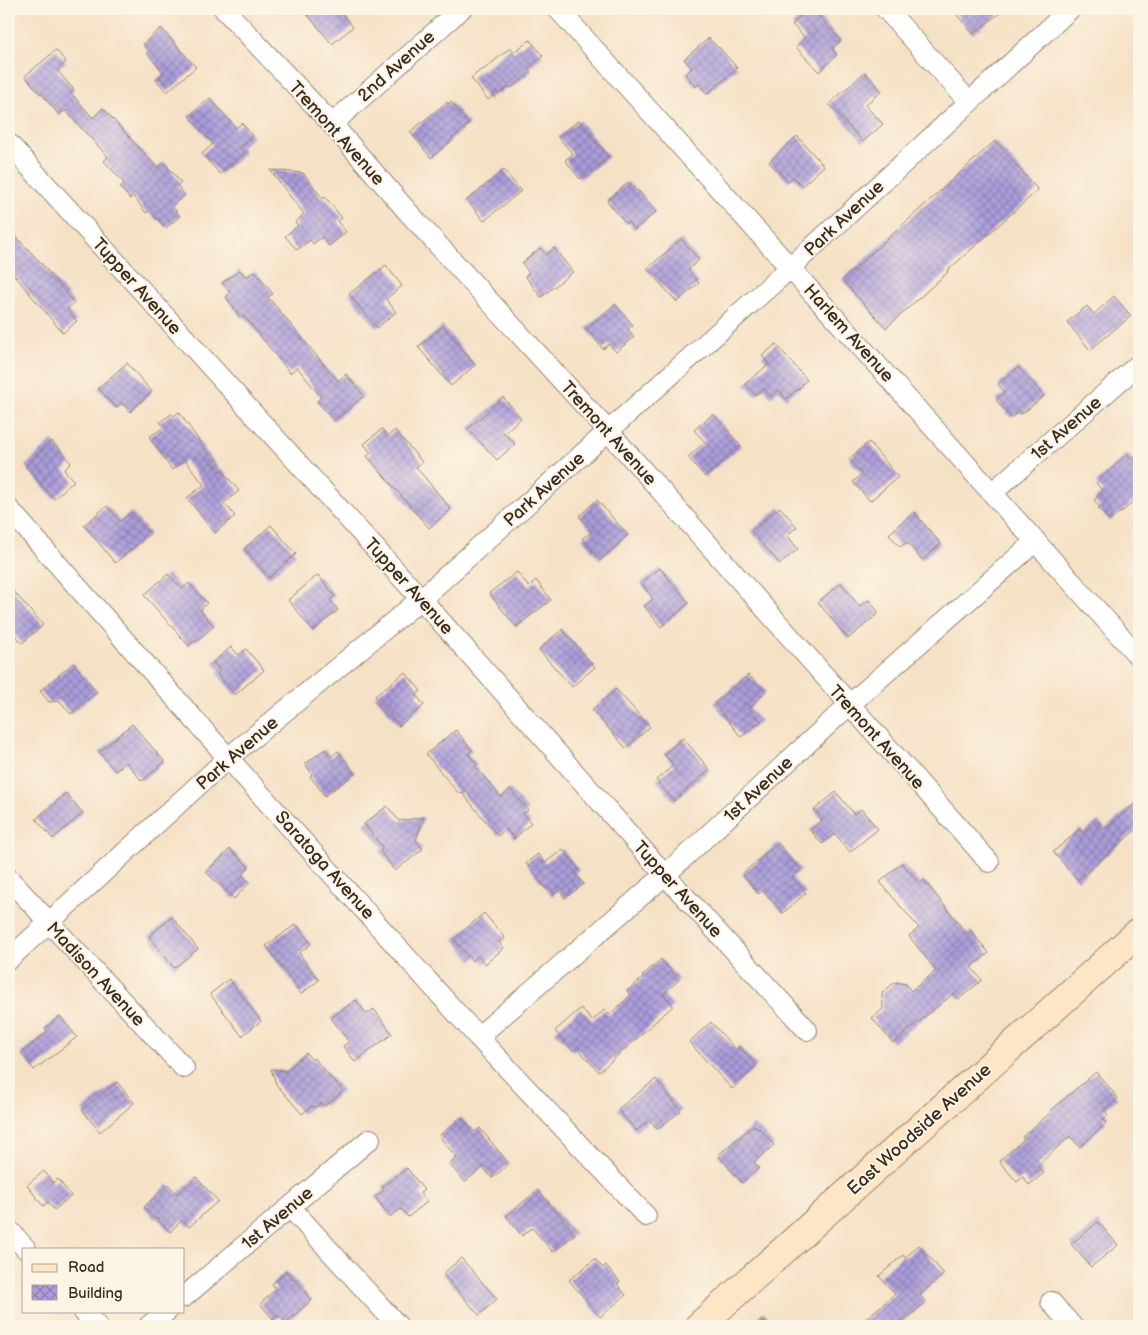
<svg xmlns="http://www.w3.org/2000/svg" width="1148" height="1335" font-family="'Balsamiq Sans',sans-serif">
  <defs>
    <pattern id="forest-firs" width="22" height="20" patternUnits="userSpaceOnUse" patternTransform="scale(1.25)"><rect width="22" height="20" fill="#75b87a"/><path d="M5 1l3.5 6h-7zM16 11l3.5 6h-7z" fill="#619663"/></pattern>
    <pattern id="building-cross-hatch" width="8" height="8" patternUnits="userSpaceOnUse" patternTransform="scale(1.25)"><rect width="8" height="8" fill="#aa9ddb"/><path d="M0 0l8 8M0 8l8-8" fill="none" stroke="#8c80b1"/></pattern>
  </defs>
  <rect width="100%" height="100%" fill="#fcf5e5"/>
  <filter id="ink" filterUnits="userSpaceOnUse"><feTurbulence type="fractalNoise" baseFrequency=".02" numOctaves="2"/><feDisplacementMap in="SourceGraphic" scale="10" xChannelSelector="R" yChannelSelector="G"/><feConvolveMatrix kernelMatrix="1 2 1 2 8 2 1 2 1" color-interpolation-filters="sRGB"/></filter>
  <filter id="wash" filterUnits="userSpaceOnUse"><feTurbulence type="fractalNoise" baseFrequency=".0096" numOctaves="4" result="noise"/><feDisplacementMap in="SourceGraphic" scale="20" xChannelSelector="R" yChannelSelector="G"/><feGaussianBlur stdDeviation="1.12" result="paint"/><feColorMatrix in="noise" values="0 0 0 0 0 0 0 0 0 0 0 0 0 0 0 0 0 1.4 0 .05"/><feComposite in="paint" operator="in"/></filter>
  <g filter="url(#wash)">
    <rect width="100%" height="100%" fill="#f5e1c6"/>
    <path fill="url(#forest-firs)" stroke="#58714c" d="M763,1312L776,1326H752Z"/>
    <g id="blocks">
      <path fill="url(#building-cross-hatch)" d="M303,9H339L353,27L332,44Z
        M809,9H812L841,41L832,49L837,55L819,72L796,47L805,38L792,24Z
        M952,9H1005L973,34Z
        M161,28L196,67L167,92L156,80L164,73L147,53L149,51L143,44Z
        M709,38L718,48L719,47L737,68L707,94L699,84L696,87L685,74L692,68L684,59Z
        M530,40L543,56L528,69L531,72L511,88L507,87L499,94L497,92L488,100L471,78L482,69L483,70L510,48L514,52Z
        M56,50L66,62L57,70L74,90L71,93L93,118L103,108L157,168L164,162L181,183L177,186L185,195L172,206L180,216L166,228L158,219L157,220L149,211L146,213L133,196L130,199L120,187L124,183L104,161L108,157L65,110L59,115L41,93L40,94L25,76Z
        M865,72L882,91L865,105L883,124L863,142L829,104Z
        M210,98L236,128L242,123L253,136L240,148L245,153L220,174L202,154L213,144L189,116Z
        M447,102L448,104L451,102L469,124L450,140L451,141L431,158L410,132Z
        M579,120L609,157L580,179L565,160L573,154L558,137Z
        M797,136L824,166L802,186L793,177L788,182L769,162Z
        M995,141L1038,190L947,271L948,272L886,328L842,280Z
        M270,170L303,173L323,199L325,197L342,218L337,221L346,232L329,246L322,237L313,244L310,240L297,250L285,236L298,226L295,222L304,214Z
        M504,170L521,191L484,221L467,200Z
        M628,182L636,191L638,190L656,212L634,230L628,222L626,224L607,201Z
        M9,229L41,263L74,303L67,309L77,321L63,333L9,269Z
        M681,239L699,260L688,270L699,283L677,302L647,269Z
        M540,248L546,255L554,248L573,272L541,297L525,276L529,273L522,263Z
        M386,265L402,286L386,299L396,312L377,328L349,294Z
        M240,270L246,277L255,271L273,294L268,297L331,373V372L338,381L346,374L364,396L334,421L317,401L321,397L297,367L290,373L244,316L241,318L226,297L230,293L222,283Z
        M1114,296L1131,316L1090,350L1067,322L1087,306L1094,314Z
        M615,304L633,325L628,329L634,337L616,352L609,344L603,349L586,328Z
        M443,326L475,365L451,386L418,347Z
        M776,344L807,380L802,384L803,385L786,399L779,390L771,397L764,388L755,395L745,384L769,364L762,356Z
        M127,363L152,392L130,412L122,403L116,408L98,388Z
        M1018,367L1044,396L1022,414L1020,411L1011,418L996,400L1005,393L998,384Z
        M503,397L521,418L504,433L515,444L497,460L468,429Z
        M179,412L220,471L222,470L239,491L224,503L235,516L215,533L187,498L204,485L185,460L172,470L149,437L164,427L160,422L171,414L174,416Z
        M713,414L741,446L705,477L688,457L705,442L694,430Z
        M382,429L388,436L395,430L422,462L416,467L451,509L429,528L367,456L371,453L364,444Z
        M52,441L71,463L64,470L74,481L54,499L25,466Z
        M869,442L898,477L870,501L853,482L862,474L849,459Z
        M1127,454L1139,467V496L1121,513L1120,512L1110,521L1098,508L1100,507L1094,500L1103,491L1096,483Z
        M597,500L628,535L600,560L582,538L593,532L579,516Z
        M107,506L120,521L131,512L150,534L115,563L84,525Z
        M780,507L797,527L787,535L798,549L780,564L751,531Z
        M914,512L941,544L922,560L907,542L900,547L889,534L895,529V528Z
        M271,525L296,554L269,578L244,549Z
        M660,568L689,603L661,627L644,606L653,599L641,583Z
        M517,572L529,587L536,580L551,600L516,627L489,593Z
        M168,574L182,589L189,583L207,603L200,610L214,626L195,642L194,641L189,646L144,595Z
        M318,575L335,596L330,600L338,610L313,631L288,600Z
        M841,583L860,607L869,600L879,613L848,639L818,602Z
        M9,586L43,625L22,643L9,628Z
        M562,629L595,667L572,687L539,650Z
        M231,647L239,655L246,649L264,670L235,695L217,674L220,671L213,662Z
        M73,663L97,692L71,714L60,701L49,702L40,691Z
        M405,672L421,691L416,695L424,705L399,726L375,696Z
        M748,675L766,691L749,709L761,721L741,737L714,703Z
        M616,689L650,727L626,748L592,710Z
        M132,724L165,762L142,781L126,762L115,771L99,752Z
        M456,730L472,750L468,754L477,764L475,766L501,797L510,789L528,810L523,814L531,823L514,839L506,829L498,836L463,794L461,792L459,794L426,754Z
        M683,738L710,770L674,801L656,780L674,765L664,754Z
        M325,749L331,757L338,751L355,773L325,796L310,776L312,774L305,764Z
        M836,792L854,814L861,809L878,829L850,852L835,834L822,844L810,830L822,820L814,810Z
        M66,793L83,813L53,839L36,819Z
        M1139,800V827L1078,880L1053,852L1080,829L1084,833L1098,821L1105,829Z
        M387,806L399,821L424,817L416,840L423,849L395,871L380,851L383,848L364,824Z
        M778,843L801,870L792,877L806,893L783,913L763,890L759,894L742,874Z
        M230,849L249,867L242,875L250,882L234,899L206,872Z
        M563,849L579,870L575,873L584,884L565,898L559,890L552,896L526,863L538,854L545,863Z
        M902,863L920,884L924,880L967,934L971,931L989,953L971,967L982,980L959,999L954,993L893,1043L872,1018L883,1009L882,993L895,982L906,984L911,991L936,971L909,936L919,928L880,882Z
        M484,913L505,938L499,943L504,948L485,964L478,956L472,961L454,939Z
        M172,917L198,949L174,968L149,936Z
        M296,924L311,944L299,953L319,980L301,994L266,946Z
        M661,959L679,980L663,994L673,1006L599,1072L577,1048L573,1051L555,1031L581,1008L592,1021L604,1010L609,1015L631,995L627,991L644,977L642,976Z
        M229,979L261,1021L242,1036L210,994Z
        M356,1000L367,1014L374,1009L392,1034L355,1062L343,1046L349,1042L331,1018Z
        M60,1016L77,1037L34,1070L21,1053L47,1032L45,1028Z
        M711,1022L736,1050L739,1046L757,1066L732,1089L689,1042Z
        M306,1053L312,1060L314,1058L343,1091L325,1106L321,1103L316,1107L312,1106L302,1114L276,1084L271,1069L286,1071Z
        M1096,1072L1118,1098L1104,1110L1108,1115L1103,1119L1106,1123L1080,1147L1070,1136L1037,1166L1044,1173L1029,1185L1023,1177L1017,1182L999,1161L1024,1139L1022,1137L1050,1113L1049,1112Z
        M656,1079L681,1111L657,1129L650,1120L636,1131L618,1109Z
        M117,1082L134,1103L100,1132L82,1110Z
        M461,1117L475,1132L480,1128L509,1164L492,1178L483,1167L465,1182L449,1164L457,1158L439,1136Z
        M754,1125L758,1129L759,1128L774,1145L754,1162L759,1168L742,1183L718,1155Z
        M407,1168L424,1190L420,1193L427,1202L408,1217L401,1209L390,1217L375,1197L384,1190L382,1187Z
        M44,1171L53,1183L58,1179L71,1196L54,1210L48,1202L43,1206L27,1185Z
        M196,1177L218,1201L189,1227L182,1220L170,1232L157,1218L155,1219L144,1207L168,1184L177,1194Z
        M538,1190L575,1234L553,1252L532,1228L522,1236L506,1216Z
        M1098,1222L1118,1245L1091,1267L1071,1244Z
        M919,1245L944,1274L920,1295L926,1302L898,1326H857L895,1294L879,1276L903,1255L905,1258Z
        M461,1258L497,1299L479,1315L443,1274Z
        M595,1259L603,1268L606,1265L620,1282L617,1284L626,1295L600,1317L569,1280Z
        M286,1271L312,1300L286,1323L279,1316L274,1320L260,1304L276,1289L272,1284Z"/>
    </g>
  </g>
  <g filter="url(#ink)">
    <use href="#blocks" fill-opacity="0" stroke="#988672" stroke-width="1"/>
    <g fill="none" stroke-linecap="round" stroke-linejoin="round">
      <defs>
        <path id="minor" d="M224,9L332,124L407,211L608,431L989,862
          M558,9L1139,657
          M886,9L969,102
          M332,124L461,9
          M9,144L421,599L665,875L807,1030
          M993,492L1139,364
          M9,509L228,758L478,1037L646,1216
          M9,879L184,1068
          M9,959L228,758L421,599L790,268L1070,9
          M478,1037L665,875L849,705L1036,541
          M290,1207L398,1326
          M9,1230L26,1249
          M184,1297L370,1139
          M1051,1302L1072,1326
          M83,1311L97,1326
          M149,1326L167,1311"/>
        <path id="secondary" d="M699,1326L1139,932"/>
      </defs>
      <use href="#minor" stroke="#988672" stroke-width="22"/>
      <use href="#secondary" stroke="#988672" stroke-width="30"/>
      <use href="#minor" stroke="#fff" stroke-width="20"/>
      <use href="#secondary" stroke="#fee5c5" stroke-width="28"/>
    </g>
  </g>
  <g text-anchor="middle" stroke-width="4" stroke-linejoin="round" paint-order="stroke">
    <g font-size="18" fill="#3b2a1e" stroke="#fcf5e5">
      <text transform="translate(396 66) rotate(-42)" y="6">2nd Avenue</text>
      <text transform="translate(337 133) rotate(48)" y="6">Tremont Avenue</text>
      <text transform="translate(844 218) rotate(-43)" y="6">Park Avenue</text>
      <text transform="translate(137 286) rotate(48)" y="6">Tupper Avenue</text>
      <text transform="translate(849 333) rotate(48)" y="6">Harlem Avenue</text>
      <text transform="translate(1066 428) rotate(-41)" y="6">1st Avenue</text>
      <text transform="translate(609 433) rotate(48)" y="6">Tremont Avenue</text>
      <text transform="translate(544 489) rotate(-42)" y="6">Park Avenue</text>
      <text transform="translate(409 586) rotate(48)" y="6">Tupper Avenue</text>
      <text transform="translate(877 737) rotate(48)" y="6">Tremont Avenue</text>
      <text transform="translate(237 753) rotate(-41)" y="6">Park Avenue</text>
      <text transform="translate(758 789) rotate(-43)" y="6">1st Avenue</text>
      <text transform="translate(325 865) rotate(48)" y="6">Saratoga Avenue</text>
      <text transform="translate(678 889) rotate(48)" y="6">Tupper Avenue</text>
      <text transform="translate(96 974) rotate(47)" y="6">Madison Avenue</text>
      <text transform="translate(919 1129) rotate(-42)" y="6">East Woodside Avenue</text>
      <text transform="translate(277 1218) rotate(-40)" y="6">1st Avenue</text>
    </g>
  </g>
  <rect width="1148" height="1335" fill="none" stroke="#fcf5e5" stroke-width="30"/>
  <rect x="22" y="1248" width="162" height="65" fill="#fcf5e5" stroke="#afa495"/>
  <rect x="32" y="1264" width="25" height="8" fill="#fee5c5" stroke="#afa495"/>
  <text x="68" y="1272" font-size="15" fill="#3b2a1e">Road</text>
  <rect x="32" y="1285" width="25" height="15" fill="url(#building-cross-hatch)" stroke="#afa495"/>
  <text x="68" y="1298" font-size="15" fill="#3b2a1e">Building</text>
</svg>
